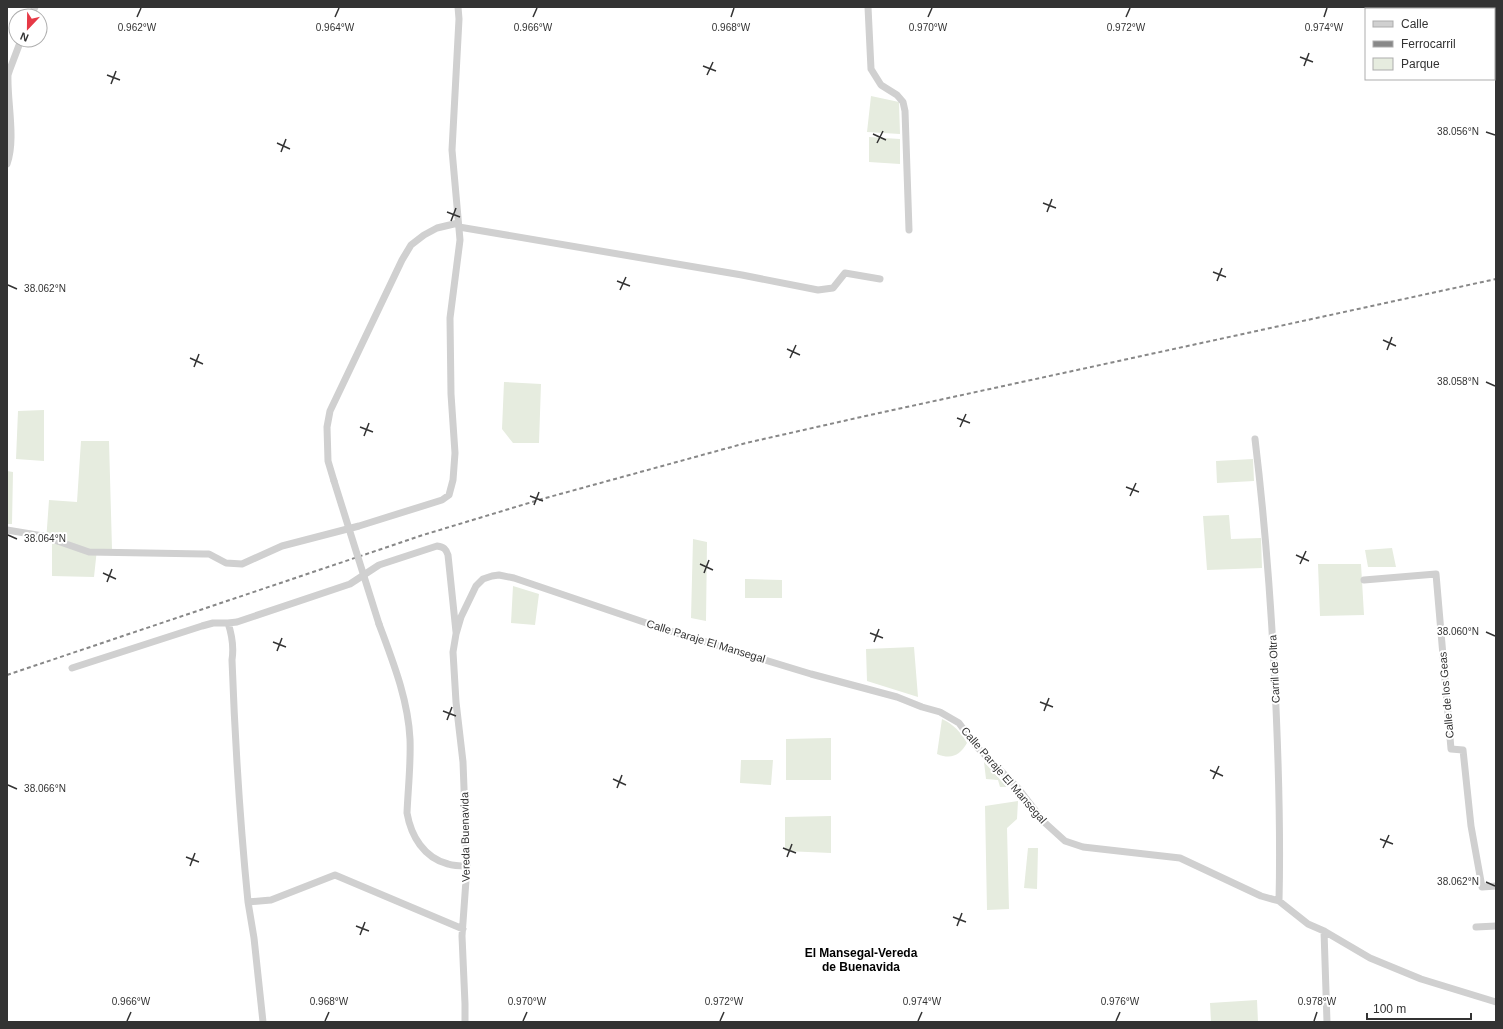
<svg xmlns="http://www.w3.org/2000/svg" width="1503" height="1029" font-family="Helvetica,sans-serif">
  <rect width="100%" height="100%" fill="#fff"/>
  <path fill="#e6ecdf" d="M871,96L899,102L900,134L867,132Z
    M869,137L900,139V164L869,162Z
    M504,382L541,384L539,443H513L502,429Z
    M44,410V461L16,459L18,411Z
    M81,441H109L112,549H97L94,577L52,576V542H46L49,500L77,502Z
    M1253,459L1254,481L1217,483L1216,461Z
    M7,471L13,472L12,524H7Z
    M1229,515L1231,539L1261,538L1262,568L1207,570L1203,516Z
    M693,539L707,542L706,621L691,618Z
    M1392,548L1396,567H1368L1365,550Z
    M1318,564H1361L1364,615L1320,616Z
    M745,579L782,580V598H745Z
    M513,586L539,594L535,625L511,623Z
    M914,647L918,697L867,681L866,649Z
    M942,719C953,724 961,732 967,743C960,755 952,760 937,754Z
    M831,738V780H786V739Z
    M741,760H773L771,785L740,783Z
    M984,762L1007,787H1000L998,780L986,779Z
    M1018,801L1017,819L1007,828L1009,909L987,910L985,806Z
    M831,816V853L785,851V817Z
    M1028,848H1038L1037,889L1024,888Z
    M1257,1000L1258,1022H1211L1210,1003Z"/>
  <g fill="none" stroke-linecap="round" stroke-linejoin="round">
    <path stroke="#d0d0d0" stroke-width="7" d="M868,7L871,69L881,85L897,95L903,102L905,111L909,230
      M31,16L35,7
      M7,164C16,139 7,102 8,75L10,69L21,40
      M459,227L742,275L818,290L833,288L845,273L880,279
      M1255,439C1264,514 1270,589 1274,665C1278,744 1281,822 1279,901
      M334,481L328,461L327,427L330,411L402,260L411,245L424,235L437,228L458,223
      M7,530L43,536L89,552L204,554H209L226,563L242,564L282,546L359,526L442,500L449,495L453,480L455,453L451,394L450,318L460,240L452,150L459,19L458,7
      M1364,580L1436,574L1451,749L1463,750L1471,826L1482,887L1496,886
      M228,623L237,622L350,584L379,565L437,546C444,547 446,549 448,555L456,632
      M379,624C393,662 408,699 410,739C411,763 408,789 407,813C411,836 424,858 448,864C454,866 461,866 467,866
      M72,668L202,626L213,623H228C232,635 234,647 232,660C235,741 240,822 248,902
      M1476,927L1496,926
      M1324,931L1327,1022
      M263,1022L254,938L248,902L271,900L335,875L463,929
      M465,1022V1004L462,936L467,866L463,762L456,702L453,652L456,634L461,617L476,586L483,579L492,576L499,575L514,578L670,631L811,674L897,697L922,707L940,712L959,723L975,745L1017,787L1044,822L1065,841L1083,847L1180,858L1261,896L1279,901L1308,924L1324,931L1370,958L1421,979L1496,1002"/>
    <path stroke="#888" stroke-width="2" stroke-dasharray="4 3" stroke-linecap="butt" d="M7,675L423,535L542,499L746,443L870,415L1496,279"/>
    <path stroke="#d0d0d0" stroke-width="7" d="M334,481L379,624"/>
  </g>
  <path fill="none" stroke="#333" stroke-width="1.5" d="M137,17L141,8M335,17L339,8M533,17L537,8M731,17L734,8M928,17L932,8M1126,17L1130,8M1324,17L1327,8M1300,57L1313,62M703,66L716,71M1304,66L1309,53M107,75L120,80M707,75L713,62M111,84L116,71M1486,132L1495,135M873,134L886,140M277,143L290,149M877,143L883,131M281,152L286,139M1043,203L1056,208M447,212L460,217M1047,212L1052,199M451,221L456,208M1213,272L1226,277M617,281L630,286M1217,281L1222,268M8,285L17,289M620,290L626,277M1383,340L1396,346M787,349L800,355M1387,350L1392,337M190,358L203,364M790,358L796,345M194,367L199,354M1486,382L1495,386M957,418L970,423M360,427L373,432M960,427L966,414M364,436L369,423M1126,487L1139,492M530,496L543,501M1130,496L1136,483M534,505L539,492M8,535L17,539M1296,555L1309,561M700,564L713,570M1300,564L1306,551M103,573L116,579M704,573L709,560M107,582L112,569M1486,632L1495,636M870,633L883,638M273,642L286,647M874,642L879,629M277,651L282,638M1040,702L1053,707M443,711L456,716M1044,711L1049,698M447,720L452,707M1210,770L1223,776M613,779L626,785M1213,779L1219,766M8,785L17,789M617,788L622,775M1380,839L1393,844M783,848L796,853M1383,848L1389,835M186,857L199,862M787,857L792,844M190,866L195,853M1486,882L1495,886M953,917L966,922M356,926L369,931M957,926L962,913M360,935L365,922M127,1021L131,1012M325,1021L329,1012M523,1021L527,1012M720,1021L724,1012M918,1021L922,1012M1116,1021L1120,1012M1314,1021L1317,1012"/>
  <g text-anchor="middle" stroke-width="4" stroke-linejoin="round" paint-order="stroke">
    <g font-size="11" fill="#333" stroke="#fff">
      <text transform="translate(706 641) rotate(17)" y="4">Calle Paraje El Mansegal</text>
      <text transform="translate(1274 669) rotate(-93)" y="4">Carril de Oltra</text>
      <text transform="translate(1446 695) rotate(-95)" y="4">Calle de los Geas</text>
      <text transform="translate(1004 775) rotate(49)" y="4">Calle Paraje El Mansegal</text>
      <text transform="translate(465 837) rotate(-91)" y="4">Vereda Buenavida</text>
    </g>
    <g font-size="12" font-weight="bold" fill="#000" stroke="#fff">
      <text x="861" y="957">El Mansegal-Vereda<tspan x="861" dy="14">de Buenavida</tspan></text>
    </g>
  </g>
  <g font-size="10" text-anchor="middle" fill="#333" stroke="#fff" stroke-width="4" stroke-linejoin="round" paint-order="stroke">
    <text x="137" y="31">0.962°W</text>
    <text x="335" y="31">0.964°W</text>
    <text x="533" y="31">0.966°W</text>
    <text x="731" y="31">0.968°W</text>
    <text x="928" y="31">0.970°W</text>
    <text x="1126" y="31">0.972°W</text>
    <text x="1324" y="31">0.974°W</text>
    <text x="1458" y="135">38.056°N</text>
    <text x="45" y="292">38.062°N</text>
    <text x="1458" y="385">38.058°N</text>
    <text x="45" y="542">38.064°N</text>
    <text x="1458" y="635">38.060°N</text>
    <text x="45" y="792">38.066°N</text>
    <text x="1458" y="885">38.062°N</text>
    <text x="131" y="1005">0.966°W</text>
    <text x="329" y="1005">0.968°W</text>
    <text x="527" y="1005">0.970°W</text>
    <text x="724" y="1005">0.972°W</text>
    <text x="922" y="1005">0.974°W</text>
    <text x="1120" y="1005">0.976°W</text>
    <text x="1317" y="1005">0.978°W</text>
  </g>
  <rect width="1503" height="1029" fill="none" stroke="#333333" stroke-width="16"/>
  <rect x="1365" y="8" width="130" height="72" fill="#ffffff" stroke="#adadad"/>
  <rect x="1373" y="21" width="20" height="6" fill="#d0d0d0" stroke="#adadad"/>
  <text x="1401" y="28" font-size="12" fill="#333333">Calle</text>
  <rect x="1373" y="41" width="20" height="6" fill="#888888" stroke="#adadad"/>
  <text x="1401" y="48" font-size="12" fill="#333333">Ferrocarril</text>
  <rect x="1373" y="58" width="20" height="12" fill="#e6ecdf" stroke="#adadad"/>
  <text x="1401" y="68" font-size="12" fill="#333333">Parque</text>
  <g transform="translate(28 28) rotate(202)"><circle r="19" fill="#ffffff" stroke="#adadad"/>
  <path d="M0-3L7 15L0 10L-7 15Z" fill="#e63946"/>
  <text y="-6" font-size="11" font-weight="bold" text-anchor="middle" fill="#333333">N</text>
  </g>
  <path d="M1367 1013v6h104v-6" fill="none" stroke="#333333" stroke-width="2"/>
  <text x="1373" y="1013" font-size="12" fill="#333333" stroke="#ffffff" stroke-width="3" paint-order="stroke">100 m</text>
</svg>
